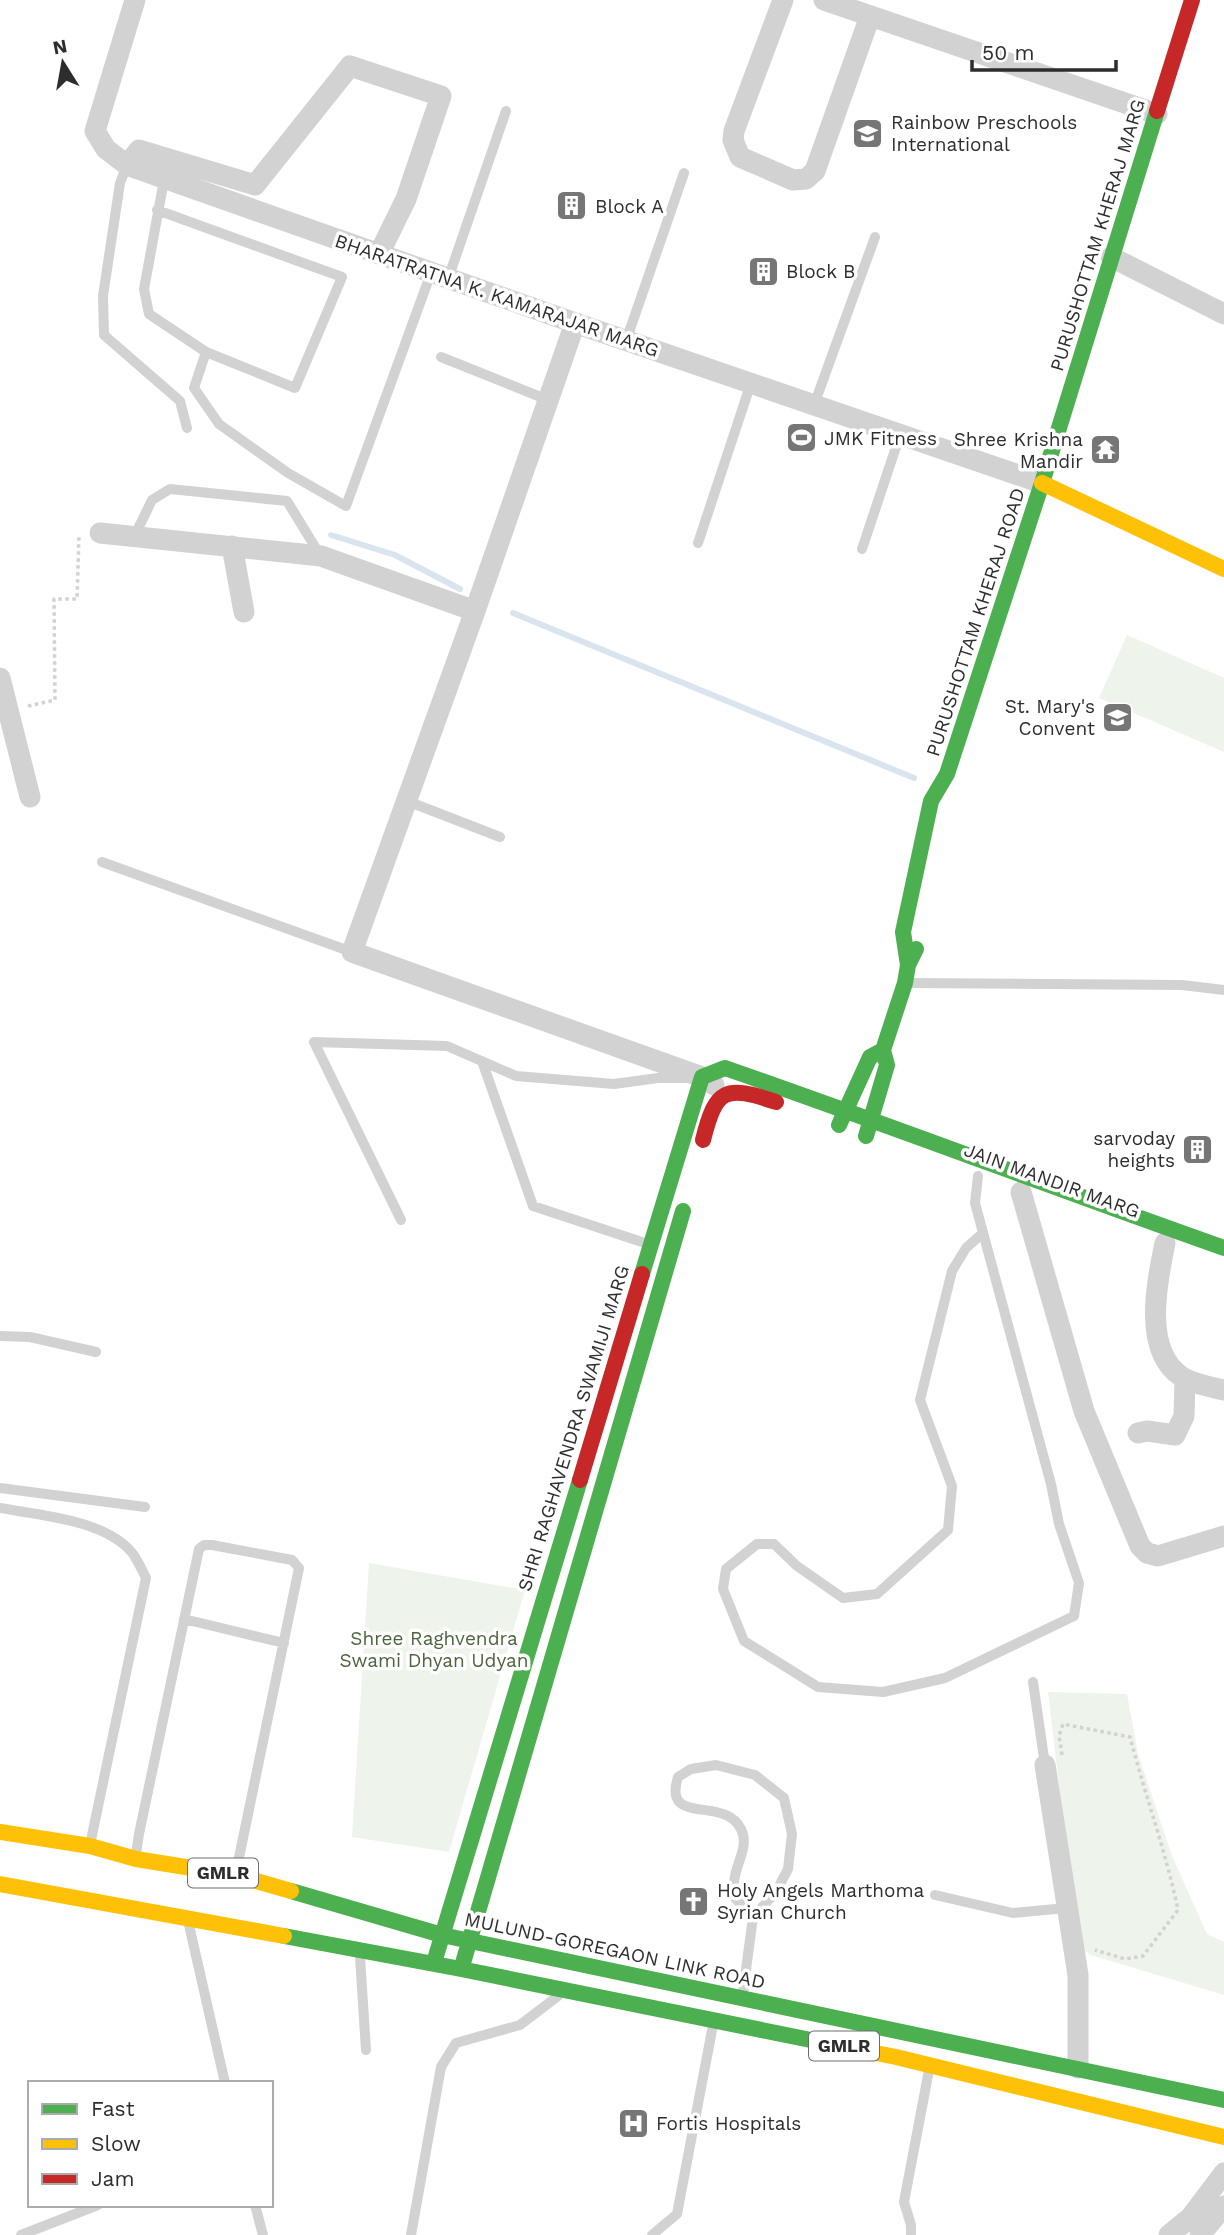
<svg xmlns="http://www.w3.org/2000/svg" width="1224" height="2235" font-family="'Work Sans',sans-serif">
  <rect width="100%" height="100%" fill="#fff"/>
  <path fill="#eef3eb" d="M1127,635L1224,678V752L1099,698Z
    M369,1563L525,1590L449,1852L352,1837Z
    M1048,1692L1127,1694L1138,1754L1172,1856L1207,1934L1224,1942V1995L1091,1955L1078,1946Z"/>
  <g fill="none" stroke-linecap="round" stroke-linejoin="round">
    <path stroke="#d9e4ef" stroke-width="6" d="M331,535L395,555L460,589
      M513,613L914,778"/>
    <path stroke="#d2d2d2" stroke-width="3.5" stroke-dasharray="3.5 3.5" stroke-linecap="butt" d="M28,706L55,700L54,599H77L79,535
      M1062,1755L1059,1736L1063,1724L1130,1737C1145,1795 1166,1852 1178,1910L1143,1956L1125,1959L1095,1950"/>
    <path stroke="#d2d2d2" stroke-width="10" d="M127,165L120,183L103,296L104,335L180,401L187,428
      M164,180L144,289L149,314L206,352
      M157,210L342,277L295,388L206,352L194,388L219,424L288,473L346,506L431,273
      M448,279L506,111
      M626,341L684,173
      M441,357L548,400
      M814,405L875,237
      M135,535L152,500L170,489L287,501L320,555
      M698,543L751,383
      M862,549L900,435
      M407,801L500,837
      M102,862L352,952
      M909,983L1182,985L1224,990
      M482,1061L533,1206L651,1245
      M978,1176L975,1203L1051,1484L1059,1524L1079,1583L1074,1616L945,1678L883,1692L818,1687L744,1641L723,1589L726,1569L757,1544H774L797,1566L843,1598L877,1594L948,1530L952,1486L920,1400L952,1271L966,1248L983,1233
      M401,1220L314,1042L447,1046L516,1076L614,1084L658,1078H686
      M0,1336L30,1337L96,1352
      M0,1488L145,1507
      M0,1508C39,1515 107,1520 133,1554C138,1561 142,1570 146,1578L91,1840
      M184,1619L284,1643
      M1033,1682L1045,1765
      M136,1854L139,1834L199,1549L204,1545H212L292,1560L299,1568L236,1872
      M935,1895L1013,1913L1066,1908
      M189,1925L225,2083
      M360,1957L366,2050
      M743,1992L753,1917L776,1892L788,1869L792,1834L784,1798L755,1775L716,1765L691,1769L678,1777C662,1827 725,1795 741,1829C749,1845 738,1860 735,1876C733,1883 734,1891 735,1898L753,1917
      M255,2205L263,2235
      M21,2235L98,2205
      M411,2235L441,2067L456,2043L520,2025L558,1996
      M652,2235L677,2214L713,2025
      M911,2235V2225L904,2202L929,2070"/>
    <path stroke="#d2d2d2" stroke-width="21" d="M135,0L95,131L106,149L127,165L575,323L1042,483
      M783,0L734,131L733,140L740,157L793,180L806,179L815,171L870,16
      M824,0L1157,114
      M127,165L139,150L255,185L350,66L441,96L406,199L379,254
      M1111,257L1224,314
      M575,323L475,611L352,952L702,1077L714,1085
      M100,533L321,556L475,611
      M232,546L244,612
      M0,678L30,797
      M1021,1192L1084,1411L1140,1546L1147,1553L1158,1556L1224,1536
      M1165,1243C1157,1282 1142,1351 1182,1377C1194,1384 1211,1387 1224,1390
      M1138,1433L1147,1431L1175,1435L1184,1416L1185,1379
      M1045,1765L1078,1975V2068
      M1169,2235L1190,2218L1224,2173
      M1200,2235L1224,2206"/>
    <path stroke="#4caf50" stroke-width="16" d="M908,965L903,932L931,801L947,774L1042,483L1157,111
      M839,1125L870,1057L883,1050
      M866,1136L887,1065L883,1050L905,983L908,965L916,949
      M642,1274L702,1077L725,1068C892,1126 1057,1189 1224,1248
      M291,1891L442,1935L1224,2100
      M284,1936L461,1969L850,2048
      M436,1956L580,1480
      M463,1963L683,1211"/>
    <path stroke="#ffc107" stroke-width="16" d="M1042,483L1224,569
      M0,1832L90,1846L136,1859L235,1875L291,1891
      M0,1884L284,1936
      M850,2048L896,2057L1224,2137"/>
    <path stroke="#c62828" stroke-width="16" d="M1157,111L1192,0
      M703,1140C716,1088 725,1085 776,1102
      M580,1480L642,1274"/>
  </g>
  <defs>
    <symbol id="school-square" viewBox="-11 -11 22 22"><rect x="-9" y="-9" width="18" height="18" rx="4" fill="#767676" stroke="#fff"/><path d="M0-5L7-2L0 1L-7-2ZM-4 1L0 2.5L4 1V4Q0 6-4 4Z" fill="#fff"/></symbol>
    <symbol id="building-square" viewBox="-11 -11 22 22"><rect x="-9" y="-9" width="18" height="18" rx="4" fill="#767676" stroke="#fff"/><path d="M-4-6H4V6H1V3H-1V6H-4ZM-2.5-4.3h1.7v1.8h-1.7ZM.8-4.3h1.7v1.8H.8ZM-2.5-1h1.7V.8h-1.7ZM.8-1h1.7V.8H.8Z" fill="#fff"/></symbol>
    <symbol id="stadium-square" viewBox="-11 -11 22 22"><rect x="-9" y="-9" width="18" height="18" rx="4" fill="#767676" stroke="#fff"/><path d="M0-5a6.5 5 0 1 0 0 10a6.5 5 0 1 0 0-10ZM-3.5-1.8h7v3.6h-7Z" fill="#fff"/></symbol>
    <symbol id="temple-square" viewBox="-11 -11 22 22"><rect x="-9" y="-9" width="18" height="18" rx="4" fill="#767676" stroke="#fff"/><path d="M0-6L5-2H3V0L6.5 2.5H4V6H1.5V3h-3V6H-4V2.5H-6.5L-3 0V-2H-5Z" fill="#fff"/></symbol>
    <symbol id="church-square" viewBox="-11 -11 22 22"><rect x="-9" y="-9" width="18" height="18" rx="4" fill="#767676" stroke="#fff"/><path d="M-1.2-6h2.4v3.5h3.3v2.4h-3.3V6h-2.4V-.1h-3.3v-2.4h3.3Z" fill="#fff"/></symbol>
    <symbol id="hospital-square" viewBox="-11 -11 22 22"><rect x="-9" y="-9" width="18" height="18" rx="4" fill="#767676" stroke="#fff"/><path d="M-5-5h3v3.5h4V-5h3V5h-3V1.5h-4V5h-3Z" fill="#fff"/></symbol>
  </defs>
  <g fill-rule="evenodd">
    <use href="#school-square" x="850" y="116" width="35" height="35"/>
    <use href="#building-square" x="554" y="188" width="35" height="35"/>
    <use href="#building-square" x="746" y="254" width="35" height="35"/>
    <use href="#stadium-square" x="784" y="420" width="35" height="35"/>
    <use href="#temple-square" x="1088" y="432" width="35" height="35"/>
    <use href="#school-square" x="1100" y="700" width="35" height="35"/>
    <use href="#building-square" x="1180" y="1132" width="35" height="35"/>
    <use href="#church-square" x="676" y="1884" width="35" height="35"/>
    <use href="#hospital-square" x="616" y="2106" width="35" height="35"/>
  </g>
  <g text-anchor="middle" stroke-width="7" stroke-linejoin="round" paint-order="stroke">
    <g fill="#fff" stroke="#6c6c6c" stroke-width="2">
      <rect x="188" y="1858.5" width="70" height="29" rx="5"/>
      <rect x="809" y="2031.5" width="70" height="29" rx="5"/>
    </g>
    <g font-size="18" font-weight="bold" fill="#2d2d2d">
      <text x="223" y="1879">GMLR</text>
      <text x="844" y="2052">GMLR</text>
    </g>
    <g font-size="19" fill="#2d2d2d" stroke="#fff" text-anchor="start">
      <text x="891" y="129">Rainbow Preschools<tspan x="891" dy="22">International</tspan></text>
      <text x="595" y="213">Block A</text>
      <text x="786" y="278">Block B</text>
      <text x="824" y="445">JMK Fitness</text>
      <text x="1083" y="446" text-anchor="end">Shree Krishna<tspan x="1083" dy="22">Mandir</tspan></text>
      <text x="1095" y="713" text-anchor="end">St. Mary's<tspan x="1095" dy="22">Convent</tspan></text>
      <text x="1175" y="1145" text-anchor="end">sarvoday<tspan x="1175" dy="22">heights</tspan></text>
      <text x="717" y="1897">Holy Angels Marthoma<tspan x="717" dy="22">Syrian Church</tspan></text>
      <text x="656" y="2130">Fortis Hospitals</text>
    </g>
    <g font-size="19" fill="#2d2d2d" stroke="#fff">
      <text transform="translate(1097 235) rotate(-73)" y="7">PURUSHOTTAM KHERAJ MARG</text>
      <text transform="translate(497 295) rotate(19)" y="7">BHARATRATNA K. KAMARAJAR MARG</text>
      <text transform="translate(975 622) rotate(-72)" y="7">PURUSHOTTAM KHERAJ ROAD</text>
      <text transform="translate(1052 1180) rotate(20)" y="7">JAIN MANDIR MARG</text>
      <text transform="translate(573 1428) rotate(-73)" y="7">SHRI RAGHAVENDRA SWAMIJI MARG</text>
      <text transform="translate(615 1950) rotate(12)" y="7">MULUND-GOREGAON LINK ROAD</text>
    </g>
    <g font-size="19" fill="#4c643e" stroke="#fff">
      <text x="434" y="1645">Shree Raghvendra<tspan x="434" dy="22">Swami Dhyan Udyan</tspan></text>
    </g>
  </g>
  <rect x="28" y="2081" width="245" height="126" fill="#ffffff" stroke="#ababab" stroke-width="2"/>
  <rect x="42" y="2104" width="35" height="10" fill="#4caf50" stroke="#ababab" stroke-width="2"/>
  <text x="91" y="2116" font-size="21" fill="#2d2d2d">Fast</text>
  <rect x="42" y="2139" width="35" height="10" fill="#ffc107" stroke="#ababab" stroke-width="2"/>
  <text x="91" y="2151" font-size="21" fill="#2d2d2d">Slow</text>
  <rect x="42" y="2174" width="35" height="10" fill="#c62828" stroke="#ababab" stroke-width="2"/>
  <text x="91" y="2186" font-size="21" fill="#2d2d2d">Jam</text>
  <g transform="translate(63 63) rotate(349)" stroke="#ffffff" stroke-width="5" paint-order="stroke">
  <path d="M0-5L12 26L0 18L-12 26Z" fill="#2d2d2d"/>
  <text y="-10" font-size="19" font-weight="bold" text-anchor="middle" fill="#2d2d2d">N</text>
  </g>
  <path d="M972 60v10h144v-10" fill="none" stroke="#2d2d2d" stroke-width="3.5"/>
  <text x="982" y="60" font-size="21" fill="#2d2d2d" stroke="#ffffff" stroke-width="5" paint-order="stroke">50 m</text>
</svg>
